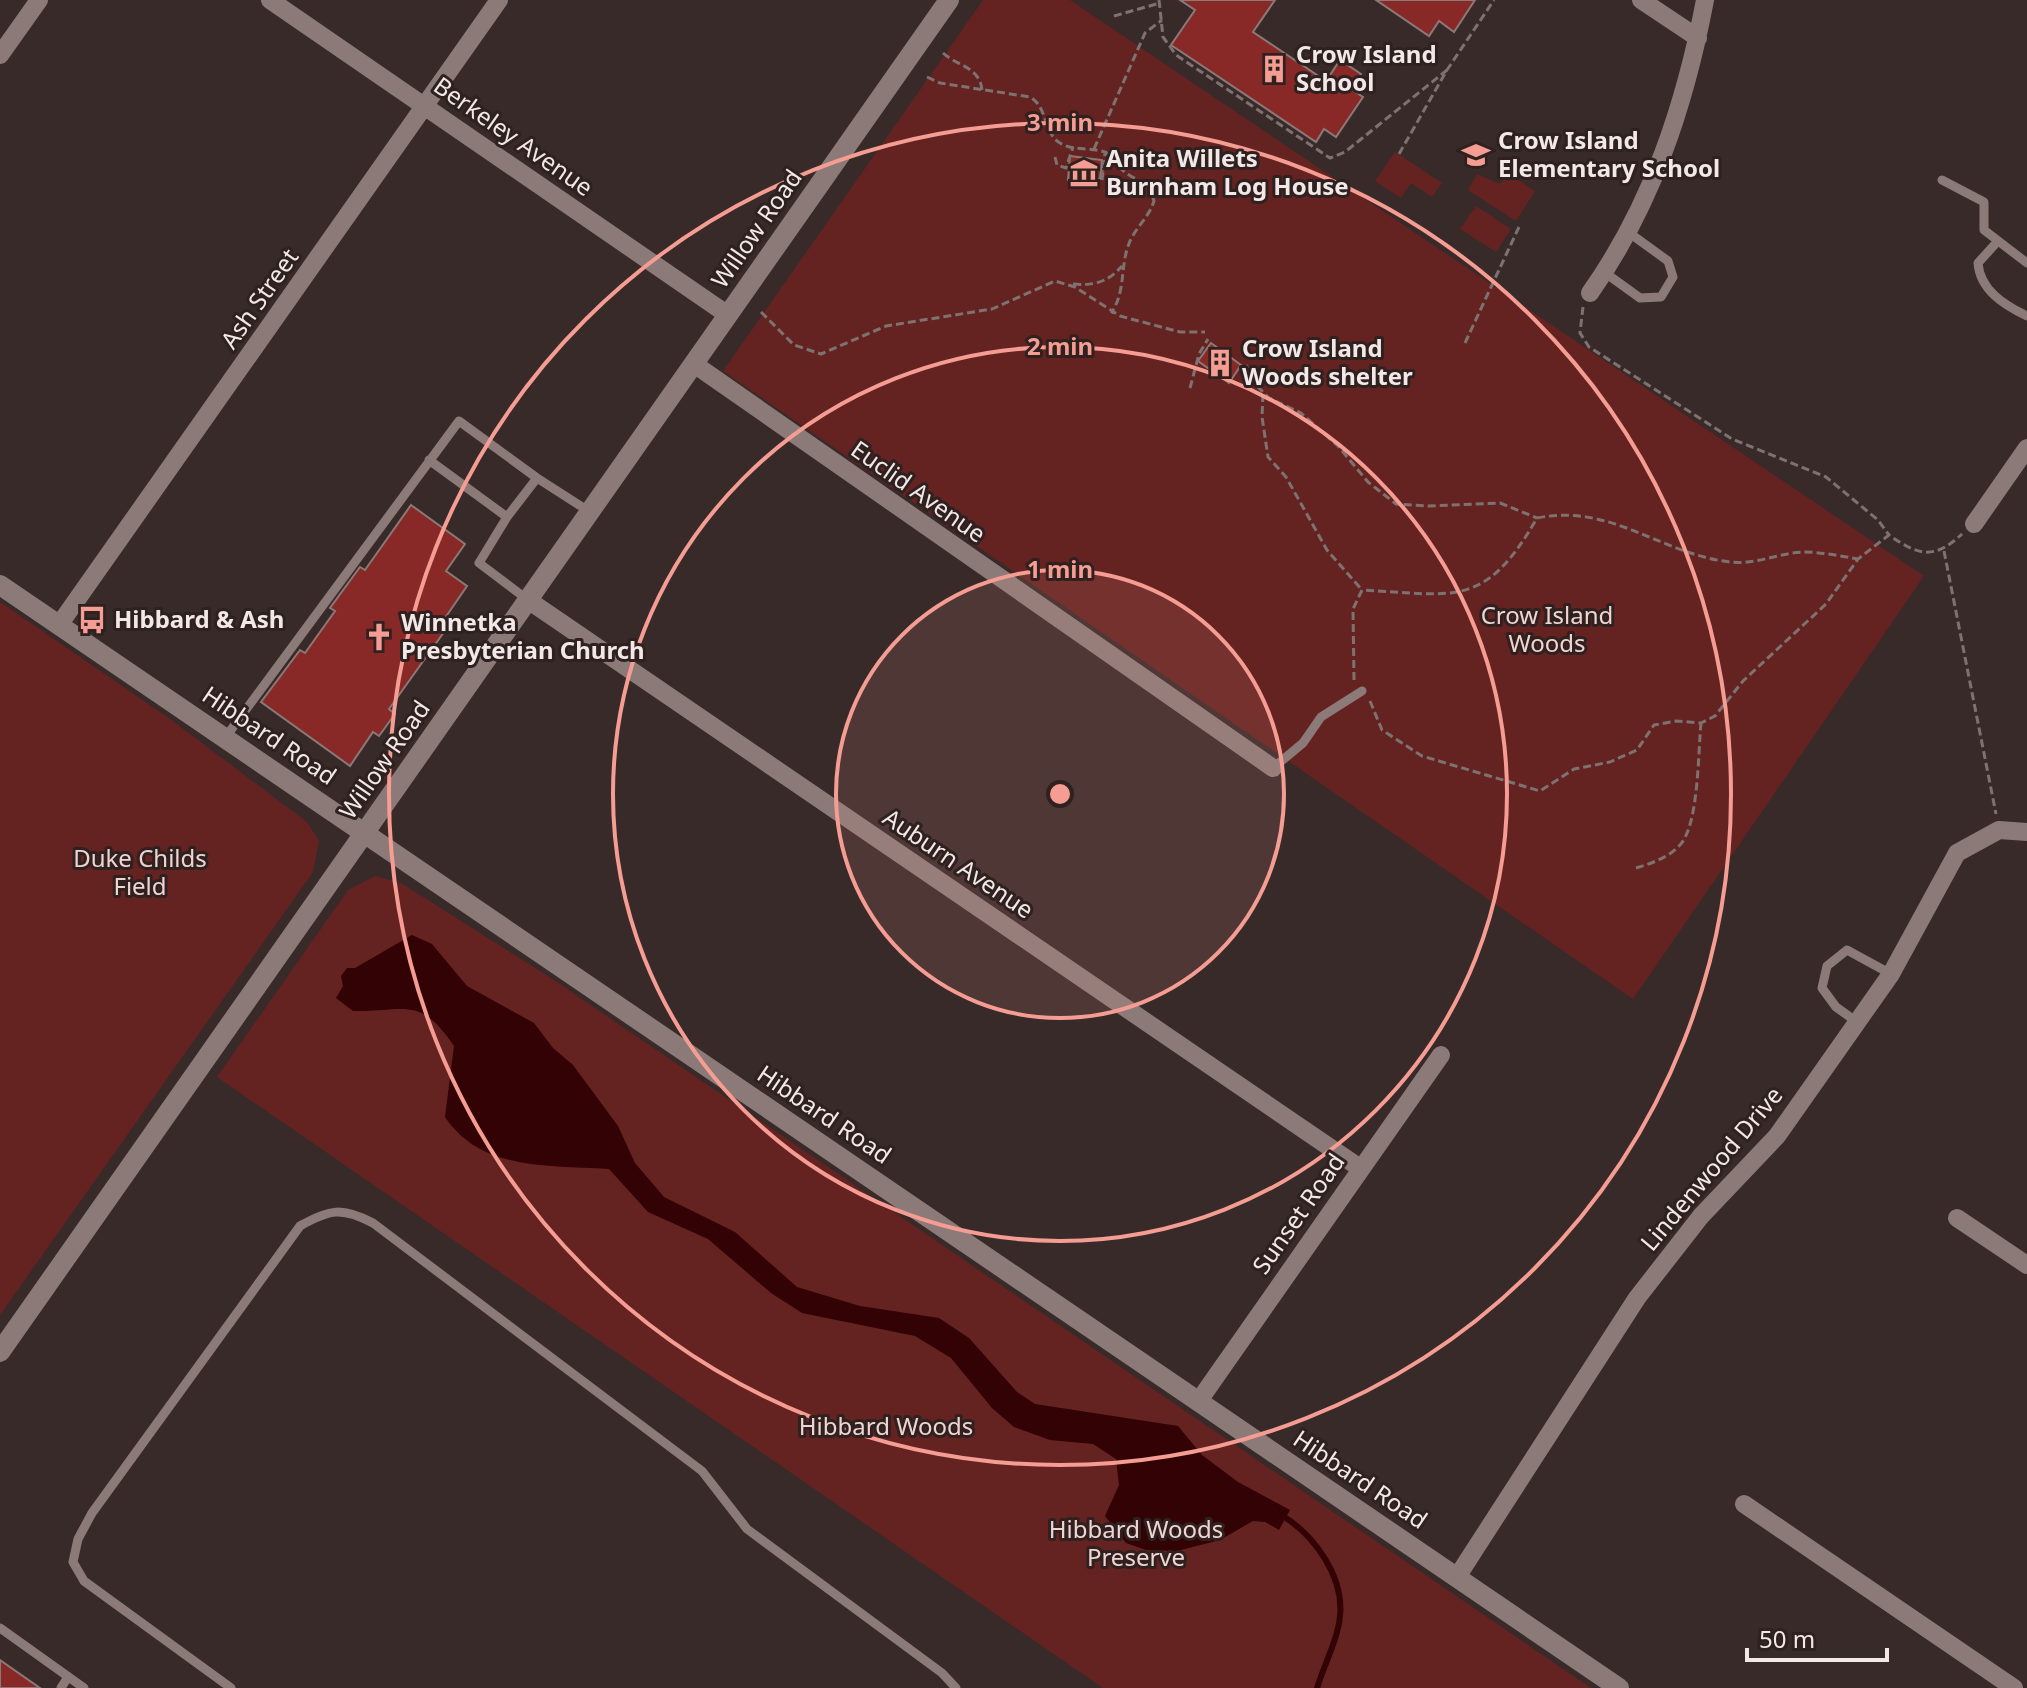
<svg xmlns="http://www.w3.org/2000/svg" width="2027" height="1688" font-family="'Noto Sans',sans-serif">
  <rect width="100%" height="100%" fill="#382a29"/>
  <path fill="#642320" d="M983,0H1070L1924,576L1633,999L723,371Z
    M1395,152L1442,183L1432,197L1411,183L1401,198L1375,181Z
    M1477,174L1500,184L1509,174L1535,191L1516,221L1468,190Z
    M1476,206L1511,229L1496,252L1460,229Z
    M0,602L170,719L307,822L319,841L313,872L0,1315Z
    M375,876L401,883L554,980L1591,1688H1103L217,1077L348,890Z"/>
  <path fill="#330204" d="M412,935L432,944L467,986L534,1023L553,1048L573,1065L618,1126L635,1163L664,1197L735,1232L797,1287L860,1306L939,1318L969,1338L1017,1392L1035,1404L1178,1426L1202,1455L1238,1482L1290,1510L1279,1530L1265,1522L1253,1521L1220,1540L1177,1551L1146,1550L1126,1543L1105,1516L1119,1485L1116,1459L1093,1444L1050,1440L1014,1427L992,1408L951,1358L915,1336L802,1313L771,1293L708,1239L648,1212L609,1169C551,1165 482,1172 445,1117L454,1046C419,995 407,1012 353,1011L336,998L343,986L341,976L347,968H355Z"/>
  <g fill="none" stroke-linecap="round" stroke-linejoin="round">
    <path stroke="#330204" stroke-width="6" d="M1283,1516C1315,1536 1344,1577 1340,1616C1338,1639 1324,1665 1317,1688"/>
  </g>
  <path fill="#882927" stroke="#8a7977" stroke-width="2" d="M1180,0H1275L1253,32L1326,81L1340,60L1361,74L1351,89L1363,97L1336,137L1324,129L1316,142L1171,45L1195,10Z
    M1376,0H1475L1454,32L1439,21L1429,36Z
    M1070,156L1102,160L1100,179L1068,180Z
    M1211,343L1241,365L1229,383L1198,361Z
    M411,505L465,544L446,571L467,586L443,621L449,625L389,709L395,714L379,736L373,732L350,766L261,702L300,650L305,653L335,611L330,608L360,567L365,570Z
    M0,1660L40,1688H0Z"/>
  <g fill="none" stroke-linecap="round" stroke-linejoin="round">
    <path stroke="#7e7271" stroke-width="3" stroke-dasharray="8 4" stroke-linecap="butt" d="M1159,0L1163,37L1176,55L1330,158L1345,152L1447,70
      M1114,16L1160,3
      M943,53C957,66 980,67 982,90
      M927,77L940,83L1030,97C1048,107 1043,133 1060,143C1074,152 1095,146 1109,154C1114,157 1116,164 1120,168C1137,184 1146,176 1154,201C1149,217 1138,225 1131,239C1119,263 1127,291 1111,313
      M1094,149L1145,33L1162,20
      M1399,154L1447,70L1494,0
      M1055,157L1057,165L1066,168L1073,147
      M1102,170V181L1105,153
      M1073,284C1094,286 1108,282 1122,266
      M1583,307L1580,333L1589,347L1732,439L1826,477L1878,520L1889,535
      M761,312L794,345L821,354L886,326L992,309L1055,281L1075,287L1120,316L1180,332H1205
      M1465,343L1519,227
      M1246,365L1255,384L1269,398L1301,413L1338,446L1368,482L1396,504L1429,506L1500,503L1537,518
      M1190,388L1199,354L1208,339
      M1263,394L1262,417L1268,457L1286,477L1327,550L1362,590
      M1944,551L1996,814
      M1354,680L1353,609L1362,590C1455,595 1485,609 1537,518C1612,503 1660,554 1730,562C1755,565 1779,553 1803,552C1821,552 1840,556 1858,559
      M1370,701L1382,730L1422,756L1540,791L1574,769L1610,762L1637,750L1654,725L1676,721L1701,723L1715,716L1743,681L1826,604L1858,559L1889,535C1919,556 1934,560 1962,534
      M1636,868C1652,863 1668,858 1680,845C1699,824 1698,752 1701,723"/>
    <path stroke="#8b7a78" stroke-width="9" d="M1942,180L1984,202V230L2027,263
      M1997,242L1978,263C1980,290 2004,305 2027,316
      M1604,272L1640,298L1661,297L1673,277L1668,261L1628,232
      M429,460L507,517L479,563L528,600
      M537,478L590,512
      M225,738L459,421L537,478L507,517
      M1273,768L1303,743L1321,717L1362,691
      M1857,1022L1836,1007L1822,988L1827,966L1847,950L1891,974
      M0,1628L84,1688
      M61,1688L68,1677
      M231,1688L84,1581L73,1562L78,1539L92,1513L300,1226C330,1209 342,1207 373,1223L702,1471L747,1529L942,1673L956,1688"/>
    <path stroke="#8b7a78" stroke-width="18" d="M270,0L728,315
      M1641,0L1698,38
      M0,55L39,0
      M1590,293C1652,205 1685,105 1705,0
      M694,364L1273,768
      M1974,524L2027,448
      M528,600L1360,1168
      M59,625L499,0
      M1957,1218L2027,1265
      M1198,1402L1441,1055
      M1744,1504L2014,1688
      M1457,1577L1637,1298L1701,1216L1777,1136L1891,974L1957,853L1999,830L2027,832"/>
    <path stroke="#8b7a78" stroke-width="20" d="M0,585L1619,1688"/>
    <path stroke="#8b7a78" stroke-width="20" d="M0,1352L949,0"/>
  </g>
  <circle cx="1060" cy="794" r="224" fill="#f59c93" fill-opacity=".12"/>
  <g fill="none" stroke="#f59c93" stroke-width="4">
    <circle cx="1060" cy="794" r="224"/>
    <circle cx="1060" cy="794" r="447"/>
    <circle cx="1060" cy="794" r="671"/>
  </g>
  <defs>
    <symbol id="building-bare" viewBox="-9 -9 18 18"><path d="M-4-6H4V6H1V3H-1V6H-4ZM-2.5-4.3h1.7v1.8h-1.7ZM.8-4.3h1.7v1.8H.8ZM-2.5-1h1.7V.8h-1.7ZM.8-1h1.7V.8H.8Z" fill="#f59c93" stroke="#2e211f" stroke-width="2.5" paint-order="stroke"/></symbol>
    <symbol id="school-bare" viewBox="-9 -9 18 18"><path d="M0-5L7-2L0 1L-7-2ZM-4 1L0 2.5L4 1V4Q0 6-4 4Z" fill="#f59c93" stroke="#2e211f" stroke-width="2.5" paint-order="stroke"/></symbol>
    <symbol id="museum-bare" viewBox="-9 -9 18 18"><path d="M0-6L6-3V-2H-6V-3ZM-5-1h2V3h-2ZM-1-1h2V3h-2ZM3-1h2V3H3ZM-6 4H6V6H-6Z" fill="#f59c93" stroke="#2e211f" stroke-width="2.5" paint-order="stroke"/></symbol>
    <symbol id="bus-bare" viewBox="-9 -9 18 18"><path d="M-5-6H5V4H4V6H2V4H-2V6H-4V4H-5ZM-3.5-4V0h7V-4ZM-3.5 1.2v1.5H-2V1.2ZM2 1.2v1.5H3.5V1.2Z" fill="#f59c93" stroke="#2e211f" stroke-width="2.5" paint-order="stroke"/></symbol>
    <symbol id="church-bare" viewBox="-9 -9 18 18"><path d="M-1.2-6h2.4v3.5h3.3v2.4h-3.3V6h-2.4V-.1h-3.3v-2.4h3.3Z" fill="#f59c93" stroke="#2e211f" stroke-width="2.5" paint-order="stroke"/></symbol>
  </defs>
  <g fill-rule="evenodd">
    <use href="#building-bare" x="1254" y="49" width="40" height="40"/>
    <use href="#school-bare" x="1456" y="135" width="40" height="40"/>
    <use href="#museum-bare" x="1064" y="153" width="40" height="40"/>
    <use href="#building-bare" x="1200" y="343" width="40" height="40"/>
    <use href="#bus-bare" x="72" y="600" width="40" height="40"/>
    <use href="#church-bare" x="359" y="617" width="40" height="40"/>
  </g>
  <g text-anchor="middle" stroke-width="6" stroke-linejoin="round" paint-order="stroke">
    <g font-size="24" font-weight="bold" fill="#f2e8e7" stroke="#2e211f" text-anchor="start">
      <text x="1296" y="63">Crow Island<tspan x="1296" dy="28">School</tspan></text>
      <text x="1498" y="149">Crow Island<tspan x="1498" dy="28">Elementary School</tspan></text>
      <text x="1106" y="167">Anita Willets<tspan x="1106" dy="28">Burnham Log House</tspan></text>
      <text x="1242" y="357">Crow Island<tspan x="1242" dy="28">Woods shelter</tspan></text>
      <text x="114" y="628">Hibbard &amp; Ash</text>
      <text x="401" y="631">Winnetka<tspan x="401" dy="28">Presbyterian Church</tspan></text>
    </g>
    <g font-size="24" fill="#f2e8e7" stroke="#2e211f">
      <text transform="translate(513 137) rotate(35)" y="8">Berkeley Avenue</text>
      <text transform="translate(757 229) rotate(-55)" y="8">Willow Road</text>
      <text transform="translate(260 299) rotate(-55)" y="8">Ash Street</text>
      <text transform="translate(918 492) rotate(35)" y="8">Euclid Avenue</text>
      <text transform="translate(269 736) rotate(34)" y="8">Hibbard Road</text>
      <text transform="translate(385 760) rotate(-55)" y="8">Willow Road</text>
      <text transform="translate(958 864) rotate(34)" y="8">Auburn Avenue</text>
      <text transform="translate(824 1115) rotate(34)" y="8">Hibbard Road</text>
      <text transform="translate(1712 1169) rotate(-50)" y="8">Lindenwood Drive</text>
      <text transform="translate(1299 1214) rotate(-55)" y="8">Sunset Road</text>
      <text transform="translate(1360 1480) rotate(34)" y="8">Hibbard Road</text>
    </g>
    <g font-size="24" fill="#f0d4d1" stroke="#2e211f">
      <text x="1547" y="624">Crow Island<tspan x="1547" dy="28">Woods</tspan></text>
      <text x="140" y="867">Duke Childs<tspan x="140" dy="28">Field</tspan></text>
      <text x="886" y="1435">Hibbard Woods</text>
      <text x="1136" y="1538">Hibbard Woods<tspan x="1136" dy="28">Preserve</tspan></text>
    </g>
  </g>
  <circle cx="1060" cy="794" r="12" fill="#f59c93" stroke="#2e211f" stroke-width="4"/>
  <g font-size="24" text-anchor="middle" font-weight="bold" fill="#f59c93" stroke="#2e211f" stroke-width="6" stroke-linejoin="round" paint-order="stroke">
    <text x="1060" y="131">3 min</text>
    <text x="1060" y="355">2 min</text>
    <text x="1060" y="578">1 min</text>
  </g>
  <path d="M1747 1648v12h140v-12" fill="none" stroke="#f2e8e7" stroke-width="4"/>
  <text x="1759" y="1648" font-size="24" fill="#f2e8e7" stroke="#2e211f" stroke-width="6" paint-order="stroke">50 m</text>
</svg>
